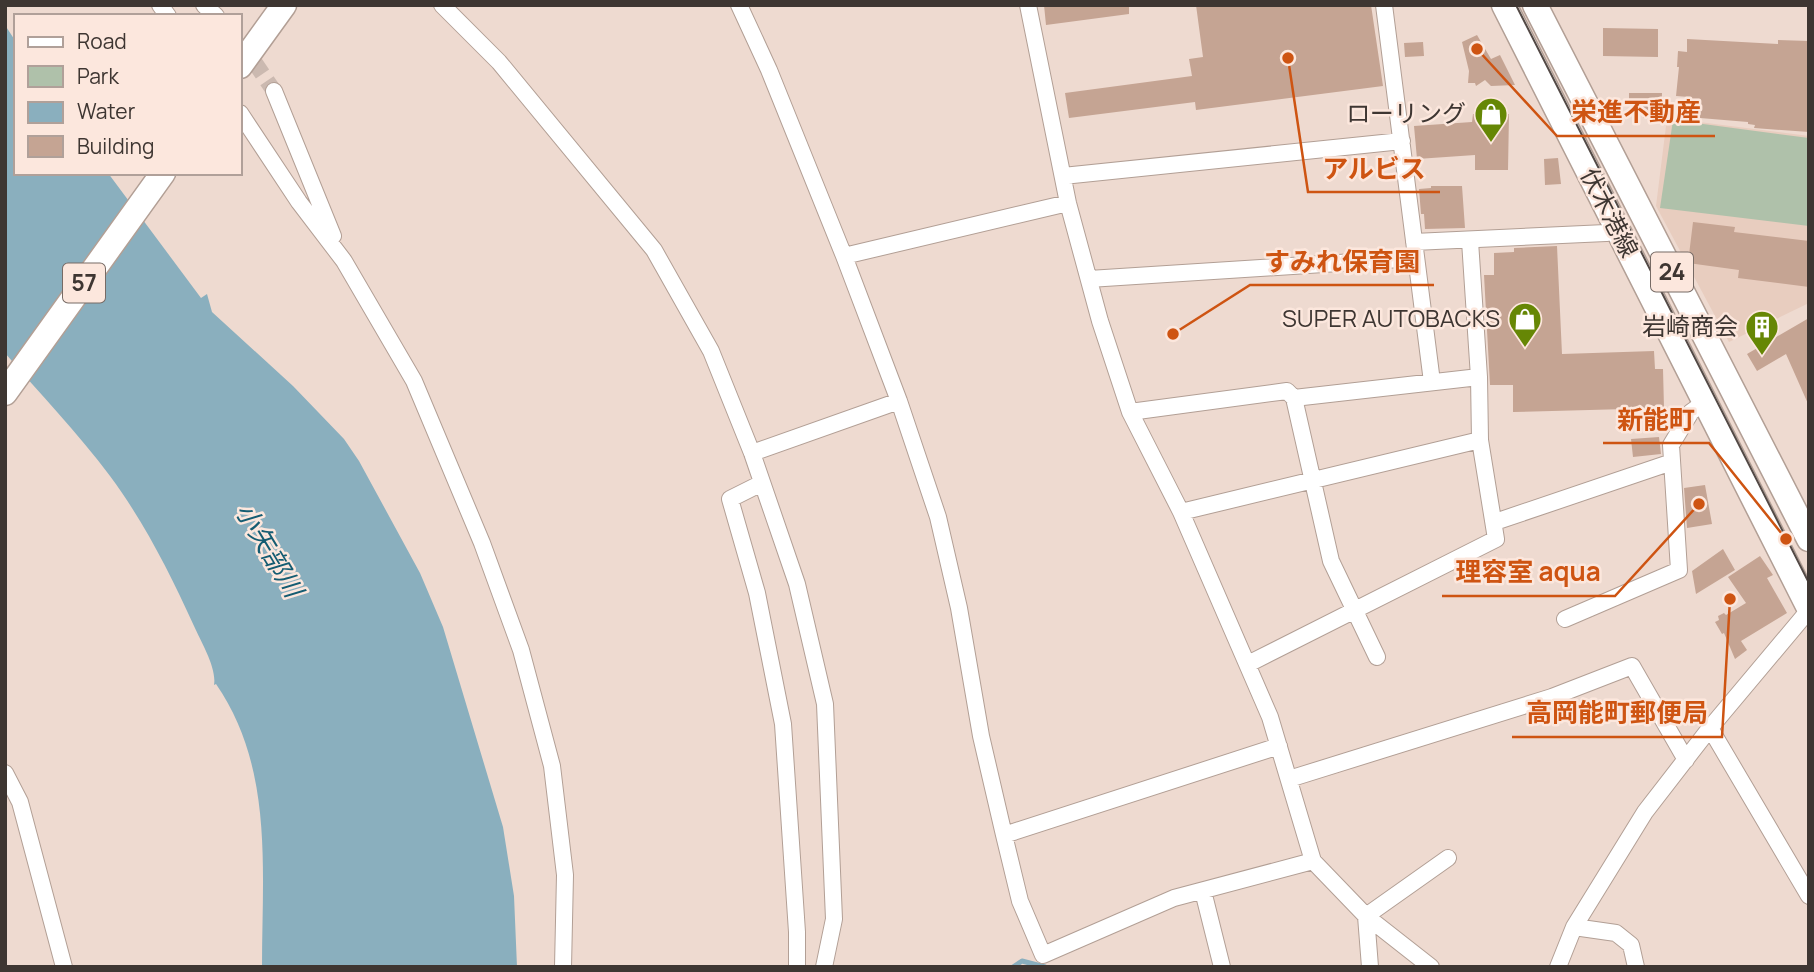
<svg xmlns="http://www.w3.org/2000/svg" width="1814" height="972" font-family="Manrope,'Noto Sans JP',sans-serif">
  <rect width="100%" height="100%" fill="#eedad0"/>
  <path fill="#e8cdbf" d="M1667,118L1809,136V303L1729,342L1656,206Z"/>
  <path fill="#afc1aa" d="M1673,120L1809,138V226L1660,208Z"/>
  <path fill="#8aafbe" d="M5,25L16,42V173H108L201,298L207,294L212,312L293,386L344,439L359,461L420,573L443,627L503,827L514,896L517,967H262C262,870 274,768 216,684L214,685C217,668 201,642 194,626C170,573 144,522 110,476C78,433 40,394 5,353Z"/>
  <g fill="none" stroke-linecap="round" stroke-linejoin="round">
    <path stroke="#8aafbe" stroke-width="5" d="M1013,967L1022,961L1045,967"/>
  </g>
  <path fill="#c5a493" d="M1044,5H1129V14L1046,25Z
    M1196,5H1371L1383,86L1196,110L1195,102L1069,118L1065,93L1192,76L1189,59L1203,57Z
    M1603,28L1658,29V57L1603,56Z
    M1477,35L1491,59L1500,55L1515,85L1491,86L1485,80L1476,86L1475,83H1468L1469,71L1462,42Z
    M1687,39L1778,44V40L1809,41V132L1754,128L1755,125L1748,124V122L1688,117L1689,97L1676,96L1679,67H1677L1678,51L1687,52Z
    M1423,42L1424,56L1405,57L1404,43Z
    M1629,93H1662L1661,119L1643,118V106H1629Z
    M1473,114H1509L1508,170H1475V155L1417,159L1414,126L1472,122Z
    M1558,158L1561,184L1545,185L1544,159Z
    M1431,186H1462L1465,228L1425,229L1424,214H1421L1419,189L1431,188Z
    M1693,222L1735,227L1734,232L1809,241V287L1738,278L1739,270L1688,263Z
    M1557,246L1562,354L1654,351L1655,369H1663L1664,408L1513,412V385H1490L1484,275H1494V253L1514,252V248Z
    M1809,318V406L1786,354L1757,371L1747,354Z
    M1659,437L1661,454L1633,457L1631,439Z
    M1705,485L1712,524L1687,528L1684,488Z
    M1723,549L1735,570L1696,594L1692,571Z
    M1760,556L1773,575L1767,578L1787,613L1741,641L1747,650L1735,659L1724,633L1722,634L1715,622L1719,620L1718,616L1724,613L1726,615L1746,603L1728,577Z"/>
  <g fill="none" stroke-linecap="round" stroke-linejoin="round">
    <path stroke="#cbb9b0" stroke-width="16" stroke-dasharray="16 8" stroke-linecap="butt" d="M240,41L274,91"/>
    <defs>
      <path id="minor" d="M160,5L168,16
        M204,5L216,16
        M442,5L499,62L654,250L711,351L752,453L797,584L825,704L834,919L824,967
        M739,5L769,70L844,256L899,401L938,517L959,608L981,736L1004,835L1020,901L1043,955L1174,898L1313,861
        M1028,5L1068,203L1100,321L1130,412L1181,512L1270,717L1313,861L1366,916L1431,967
        M1384,5L1432,382
        M274,91L333,236
        M240,113L299,202L344,261L414,381L482,543L521,650L552,766L565,875L563,967
        M1063,176L1402,141
        M1414,242L1606,233L1618,231
        M844,256L1068,203
        M1089,279L1416,258
        M1294,398L1331,561L1377,657
        M1130,412L1287,391L1294,398L1479,377
        M752,453L899,401
        M762,483L730,499L757,593L783,724L797,932V967
        M1181,512L1480,440
        M1495,522L1672,462
        M1565,619L1679,570L1671,445L1691,412L1705,402
        M1248,664L1496,539L1480,440L1479,377L1470,241
        M1710,728L1809,896
        M5,773L20,802L64,967
        M1289,779L1552,697L1632,666L1686,760
        M1004,835L1279,746
        M1203,891L1222,967
        M1574,927L1616,933L1631,945L1636,967
        M1370,967L1366,916L1448,858
        M1558,967L1574,927L1645,812L1710,728L1809,610"/>
      <path id="primary" d="M1504,5L1809,608
        M1535,5L1809,539
        M240,66L284,5
        M5,393L163,173"/>
    </defs>
    <use href="#minor" stroke="#b29f95" stroke-width="18"/>
    <use href="#primary" stroke="#b29f95" stroke-width="27"/>
    <use href="#minor" stroke="#fff" stroke-width="16"/>
    <use href="#primary" stroke="#fff" stroke-width="24"/>
    <path stroke="#534945" stroke-width="2" d="M1516,5L1809,583"/>
  </g>
  <defs>
    <symbol id="shop-pin" viewBox="-11 -11 22 30"><path d="M0 17L-7.5 6A9.5 9.5 0 1 1 7.5 6Z" fill="#668705" stroke="#fce7dd"/><path d="M-5-2.5h2.3a2.7 3.5 0 0 1 5.4 0H5L5.5 6h-11ZM-1.5-2.5h3a1.5 2.3 0 0 0-3 0Z" fill="#fff"/></symbol>
    <symbol id="building-pin" viewBox="-11 -11 22 30"><path d="M0 17L-7.5 6A9.5 9.5 0 1 1 7.5 6Z" fill="#668705" stroke="#fce7dd"/><path d="M-4-6H4V6H1V3H-1V6H-4ZM-2.5-4.3h1.7v1.8h-1.7ZM.8-4.3h1.7v1.8H.8ZM-2.5-1h1.7V.8h-1.7ZM.8-1h1.7V.8H.8Z" fill="#fff"/></symbol>
  </defs>
  <g fill-rule="evenodd">
    <use href="#shop-pin" x="1472" y="95" width="38" height="52"/>
    <use href="#shop-pin" x="1506" y="300" width="38" height="52"/>
    <use href="#building-pin" x="1743" y="308" width="38" height="52"/>
  </g>
  <g text-anchor="middle" stroke-width="5" stroke-linejoin="round" paint-order="stroke">
    <g fill="#fce7dd" stroke="#776b65" stroke-width="2">
      <rect x="1651" y="252.5" width="42" height="39" rx="5"/>
      <rect x="63" y="263.5" width="42" height="39" rx="5"/>
    </g>
    <g font-size="23" font-weight="bold" fill="#3e3632">
      <text x="1672" y="280">24</text>
      <text x="84" y="291">57</text>
    </g>
    <g font-size="24" fill="#3e3632" stroke="#fce7dd" text-anchor="end">
      <text x="1466" y="122">ローリング</text>
      <text x="1500" y="327">SUPER AUTOBACKS</text>
      <text x="1738" y="335">岩崎商会</text>
    </g>
    <g font-size="24" fill="#3e3632" stroke="#fce7dd">
      <text transform="translate(1609 213) rotate(63)" y="8">伏木港線</text>
    </g>
    <g font-size="26" font-style="italic" fill="#145c72" stroke="#fce7dd">
      <text transform="translate(269 550) rotate(59)" y="9">小矢部川</text>
    </g>
  </g>
  <path fill="none" stroke="#ce5412" stroke-width="2.5" d="M1477 49L1557 136H1715M1288 58L1308 192H1440M1173 334L1250 285H1434M1786 539L1709 443H1603M1699 504L1615 596H1442M1730 599L1722 737H1512"/>
  <g fill="#ce5412" stroke="#fce7dd" stroke-width="2.5">
    <circle cx="1477" cy="49" r="7"/>
    <circle cx="1288" cy="58" r="7"/>
    <circle cx="1173" cy="334" r="7"/>
    <circle cx="1786" cy="539" r="7"/>
    <circle cx="1699" cy="504" r="7"/>
    <circle cx="1730" cy="599" r="7"/>
  </g>
  <g font-size="26" text-anchor="middle" font-weight="bold" fill="#ce5412" stroke="#fce7dd" stroke-width="5" stroke-linejoin="round" paint-order="stroke">
    <text x="1636" y="121">栄進不動産</text>
    <text x="1374" y="178">アルビス</text>
    <text x="1342" y="271">すみれ保育園</text>
    <text x="1656" y="429">新能町</text>
    <text x="1528" y="581">理容室 aqua</text>
    <text x="1617" y="722">高岡能町郵便局</text>
  </g>
  <rect width="1814" height="972" fill="none" stroke="#3e3632" stroke-width="14"/>
  <rect x="14" y="14" width="228" height="161" fill="#fce7dd" stroke="#b0a099" stroke-width="2"/>
  <rect x="28" y="37" width="35" height="10" fill="#ffffff" stroke="#b0a099" stroke-width="2"/>
  <text x="77" y="49" font-size="21" fill="#3e3632">Road</text>
  <rect x="28" y="66" width="35" height="21" fill="#afc1aa" stroke="#b0a099" stroke-width="2"/>
  <text x="77" y="84" font-size="21" fill="#3e3632">Park</text>
  <rect x="28" y="102" width="35" height="21" fill="#8aafbe" stroke="#b0a099" stroke-width="2"/>
  <text x="77" y="119" font-size="21" fill="#3e3632">Water</text>
  <rect x="28" y="136" width="35" height="21" fill="#c5a493" stroke="#b0a099" stroke-width="2"/>
  <text x="77" y="154" font-size="21" fill="#3e3632">Building</text>
</svg>
